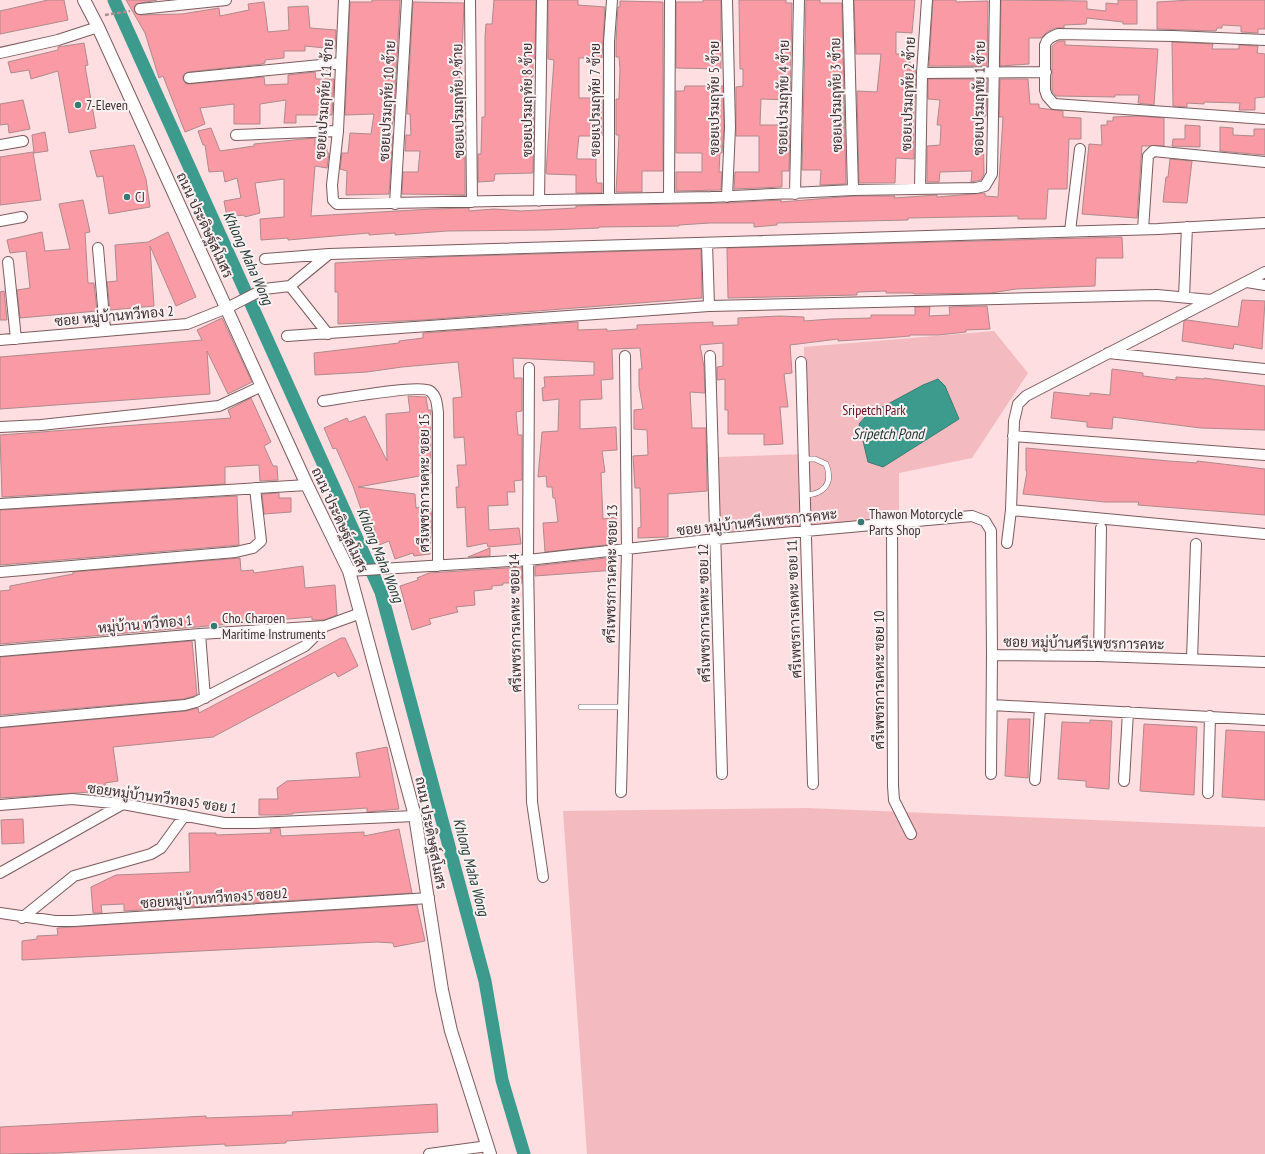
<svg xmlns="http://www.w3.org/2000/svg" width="1265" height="1154" font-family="'PT Sans Narrow',Sarabun,sans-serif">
  <rect width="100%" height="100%" fill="#fedee0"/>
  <path fill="#f3bbc0" d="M994,331L1028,373L972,458L899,473V521L718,540L717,457L806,454L804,347Z
    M807,808L1265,827V1154H587L563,811Z"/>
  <path fill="#3c9b8d" stroke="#3d7b72" d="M938,379L945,386L959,419L883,467L868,462L859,424L866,416L923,385Z"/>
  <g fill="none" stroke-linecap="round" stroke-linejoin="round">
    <path stroke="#3c9b8d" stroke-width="13" d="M114,0L381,592L485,981L502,1080L524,1154"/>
  </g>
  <path fill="#f99aa4" stroke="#ae8a8c" d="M48,0H64L68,20L0,34V11Z
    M126,0H157L136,4L134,7L135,12L141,15L182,14L219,8L220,16L249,10L248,4L264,2L268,32L289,30L288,7L308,6L310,28L336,30L335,49L305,46V51H284V58L265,60V63L262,64L188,72L183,75V79L186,84H190L264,77L265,85L288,84V75L315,72L316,79H334L332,115H296V123H284L286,100L260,104V124H234V104L200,108L205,124L185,132L163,76L159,78L145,33Z
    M372,0H400V2L394,114L391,134H393L389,194L346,195L347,171L340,169L342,153H348L350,133L371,134L374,114L345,115L350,2H372Z
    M494,0H536L535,59L533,58V77H531L530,102H534L533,173L495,174L494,181L478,182V154H481L482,117H485V37L486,24H492Z
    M548,0H578V5L605,7L602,58H579V98H602V136H579L577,155V159H596V177L597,183H602V193H576V175L547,174L546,172L554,60L548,59Z
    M703,0H721V69L676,68V2H703Z
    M739,0H786V3H792L790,100L761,99L760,125H790L789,171H782V187L734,189L735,172H759V136H736V87L743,86V69H740Z
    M806,0H820V3H842L846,184L820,185L821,170H802Z
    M854,0H915L912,33L896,32V54H911L909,70H916L915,99H914V159L896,158L895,183H859L857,91L877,92L881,54H856Z
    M933,0H956V2L988,1L987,66H929Z
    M1001,0L1087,1V9L1106,11V3L1118,4V0H1137V24H1123V22L1087,18L1086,24L1064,25V28H1055L1046,33L1041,38H1029V64L1000,66Z
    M1191,0H1265V29H1258V33L1241,32V26L1222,25V28H1217L1216,31L1157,29V2Z
    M620,1L663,2V171H642V192H616L619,135H616V99H619L620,69L619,57H616V42L618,7H620Z
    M413,2L464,3L462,54H461L459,89H463L461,154H465V195L402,194L403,172H418L420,151H405L406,135H411L410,114H407Z
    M1059,41H1065V45L1158,49L1154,105L1138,103L1139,95H1115V97L1056,96L1052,91V46Z
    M1172,42L1213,44L1212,49H1239V45L1258,46L1257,53L1265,54V97L1255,98V110H1239L1240,103L1204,102V104L1187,103V107L1173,106Z
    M84,43L88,65L85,66L96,128L69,133L58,71L31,79L29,70L11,73L8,62L58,50V47Z
    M928,79H987L986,116H983L984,174L981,180L971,182L972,171L940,172L939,182H927V146L940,145L941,125H937L940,100L928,99Z
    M1000,79H1028L1030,104H1039V108L1063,111V117L1081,118V139H1069L1067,189H1048L1046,219H1018V216L908,218V220L777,223V225L754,227V223H710L679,225V226L599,227V228L548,230L447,231L395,235V233L369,235V233L288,240V238L261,240L260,219L284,217V179L255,183L260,213L245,217L244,215L227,217L224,201L241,198L237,178L225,182L223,171L209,172L205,145H203L198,131L211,128L220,151L254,146V144L304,139L315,138V146H327V153H329L327,168L315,166L311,216L432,209L469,208V211L494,209L521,211L576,208V206L727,203L781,200V202L853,196H895L894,198L937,195V197L985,193V196L998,197L1003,117H999Z
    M685,86H723L724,127L722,153H720L719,172H722L721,190L676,191V172H702V153H676V91H684Z
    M23,100L30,129L9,133L8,124L0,125V104Z
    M1138,116L1164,118V146H1142L1137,218L1082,214L1089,144L1102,145L1101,125H1107V121H1113V117Z
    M1185,125L1200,126V147L1172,146L1173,139H1185Z
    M1220,127L1233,128V135L1254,136V129H1265V155L1220,151Z
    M45,132L48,151L34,153L32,135Z
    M134,145L146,179L150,207L109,214L103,176L97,177L90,151Z
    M33,152L41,200L0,205V157Z
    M1170,159L1192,161L1187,203L1163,202L1166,177H1168Z
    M83,200L90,232L85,233L88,283H94L97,311L20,318L17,290L30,288L26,251L10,253L7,240L42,232L45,251L70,249L59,204Z
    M168,232L196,297L176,306L150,246L154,306L110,310L107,282L117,281L115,245L148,242Z
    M1122,237L1123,258H1096L1095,286L1016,289L991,293L914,294L913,293H886V291L857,292V295L728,298L727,248Z
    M701,249L702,298L423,320L338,324V292H335V263L439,257Z
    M4,291L7,320H0V292Z
    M1242,300L1265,301L1262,349L1234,344L1233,349L1182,341L1184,321L1187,320L1238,327Z
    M987,306L990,329L966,330V332L938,335H910V336L885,338L838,341V339L790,345L792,373L784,374L788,407H780L783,444L764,445V434H728V410H725V379L717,380V367L723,366V343L700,345L704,367L705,393L690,392L692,428H706L707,491L668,494V537L638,538V528L641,527L640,488H635L633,456L648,455L647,430L634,429V410L643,409L639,386V369H642L640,348L612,349L613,379L601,380L602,399L580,400V429L616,427L617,450L602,451L605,472L601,473L603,519L616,517V540L614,541V544L545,552L543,523L558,522L555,498H553L552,487H547L546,476L538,477L542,432L558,431L559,399L543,401L542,388L545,387L544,377L594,375V362L513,358L514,378H522V411L516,412L518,435H522V480L514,481L515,492H507L508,505L488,506L489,530L519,528L521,544L488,547L487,543L467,547L465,507L457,508L456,487H459L457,465H466L464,437L454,438L453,398L462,397L458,362L402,367L367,372L315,375L314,353L399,343V341L423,338V333L578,322V330L607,329V331L637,329V325L659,324L713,322V326L738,325V318L780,316L804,317V321L831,319L871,318V315H915V307H930L929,316L950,315L949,307Z
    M222,318L252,382L228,394L207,351L210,394L0,409V357L202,340L197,330Z
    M1112,369L1143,373V376L1176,380V377L1204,379V378L1265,386V430L1201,428L1113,417L1112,429L1087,427V422L1051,418L1054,392L1090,396V393L1110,395Z
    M408,396L426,397L428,410H431V474L358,487L415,494L416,508L430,505L432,517L430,554L414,556L413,553L395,559L389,541L379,545L370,514L363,515L353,486L336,448L333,449L324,428L347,418L349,422L365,416L387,461L386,414L410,412Z
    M251,398L271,442L264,446L273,466H277L278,480L260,481L259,465L225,467V484L2,497L0,435L231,418L228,410Z
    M1026,448L1169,461L1197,463V461L1265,469V515L1138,505L1139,502H1105L1023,494L1027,472L1026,471Z
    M279,493V498H291V512L264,514L262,494Z
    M237,496L239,545L0,565V510Z
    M490,548V556L468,557Z
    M615,557L616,570L535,576V566Z
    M240,558L241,571L253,570L254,573L303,566L305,588L335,585L337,615L324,620H312V617L0,644V591L10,590V586L73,574V572Z
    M522,567V583H503V585L492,586V589L474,591L475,605L456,607L458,612L429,619L431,624L412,630L400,586L418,580L417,578L429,573Z
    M341,638H345L358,666L338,677L335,672L213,737L113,747L118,781L105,783L106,791L0,798V728L186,711L198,708L199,713Z
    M192,641L197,694L194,696L184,699L0,715V657Z
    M1008,719H1030L1028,778L1005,776Z
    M1090,720L1112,721L1109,789L1086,787V781L1058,779L1062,722L1090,723Z
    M1144,724L1197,727L1194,795L1140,791Z
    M1226,730L1265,732V800L1222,797Z
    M387,747L399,809L367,812V808L293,813V814L280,815H259V799H278L277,788L287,781L360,777L356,753Z
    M23,819L24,843L2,844L1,820Z
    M280,828L281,836L364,832V836L399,829L412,893L124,911V904L101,905L102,913H93L91,887L116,875L190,872L189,833H216V835L271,833L270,829Z
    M417,905L425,941L394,947L393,943L377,942L22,960V941L37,939V936L58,935L57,928Z
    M437,1104L438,1132L286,1141V1143L225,1146V1144L58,1153L0,1154V1127L206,1116V1118L293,1115L292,1112Z"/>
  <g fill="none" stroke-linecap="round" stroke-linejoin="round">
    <defs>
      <path id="service" d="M803,459H815L826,464C834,484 823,495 804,495
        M581,707H623"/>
      <path id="minor" d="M344,0L338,131L332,185L333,200L337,204L711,197L853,190L976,188L985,186L992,174L995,0
        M470,0L472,202
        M848,0L853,190
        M140,9L226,0
        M1265,40L1173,36L1058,34C1052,37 1047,38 1045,45V90L1047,96L1054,104L1265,119
        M0,53L58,40L98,27
        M922,73L1046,72
        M189,78L341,63
        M236,135L338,131
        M0,145L23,141
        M920,189L922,73L927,0
        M795,194L799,0
        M727,197L730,127L727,0
        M669,198L670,0
        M609,199V42L612,0
        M539,201L542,0
        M395,204L407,0
        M0,221L22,217
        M1143,229L1148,156L1153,151L1265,162
        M1070,231L1080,149
        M707,243L709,306
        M98,248L105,330
        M265,259L329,254
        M8,262L16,339
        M1247,282L1265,285
        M290,286L328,334
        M1184,297L1187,227
        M287,336L709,306L1157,295L1211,300
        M0,340L187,324L227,308L264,289L290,286L329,254L1158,229L1265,223
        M1108,353L1265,369
        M710,356L722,774
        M801,362L813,784
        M529,368L528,560L532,802L543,877
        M323,401C339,399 420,384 430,391C437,396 437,405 438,413V566
        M0,427L41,425L219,406L262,386
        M1013,436L1265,455
        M0,504L307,485
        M1011,510L1265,534
        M892,523L893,786L894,800L911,834
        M1007,543L1011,510L1014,421L1018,404L1026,396L1265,272
        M349,571L528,560L716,539L972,516L985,521L991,531L992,655L1099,656L1265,662
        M0,572L236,552L253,548L261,541L255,488
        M200,634L205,698
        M0,651L200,634L325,626L361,613
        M1099,656L1101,528
        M1192,659L1196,544
        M992,705L1265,720
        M0,722L185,705L196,702L305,646L325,626
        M991,774L992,655
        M1035,780L1040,708
        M1124,781L1128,712
        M621,792L627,550L625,356
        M1208,793L1210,716
        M0,805L72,799L123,804L224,823H255L415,816
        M0,873L123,804
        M0,913L55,921H74L429,898
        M22,918L74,876L151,854L161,848L185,815
        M429,1154L488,1146"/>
      <path id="tertiary" d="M84,0L98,27L307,485L349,571L415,816L442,990L451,1031L490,1154"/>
    </defs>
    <use href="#service" stroke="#7c5b5d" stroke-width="6"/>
    <use href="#minor" stroke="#7c5b5d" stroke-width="12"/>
    <use href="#tertiary" stroke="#7c5b5d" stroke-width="14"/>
    <path stroke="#a78e90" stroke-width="2.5" stroke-dasharray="4 2" stroke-linecap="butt" d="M105,15L130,11"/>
    <use href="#service" stroke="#fff" stroke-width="5"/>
    <use href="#minor" stroke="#fff" stroke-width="10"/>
    <use href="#tertiary" stroke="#fff" stroke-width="12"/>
  </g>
  <g fill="#367b71" stroke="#faf2f2" stroke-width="1.5">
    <circle cx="78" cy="105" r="4"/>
    <circle cx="127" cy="197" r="4"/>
    <circle cx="861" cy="522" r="4"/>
    <circle cx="214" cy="626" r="4"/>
  </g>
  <g text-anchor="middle" stroke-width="4" stroke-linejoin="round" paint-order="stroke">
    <g font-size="14" fill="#403032" stroke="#faf2f2">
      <text transform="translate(908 94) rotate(-88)" y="5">ซอยเปรมฤทัย 2 ซ้าย</text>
      <text transform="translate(836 95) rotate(-91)" y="5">ซอยเปรมฤทัย 3 ซ้าย</text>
      <text transform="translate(783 97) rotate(-89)" y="5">ซอยเปรมฤทัย 4 ซ้าย</text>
      <text transform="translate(714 98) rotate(-90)" y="5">ซอยเปรมฤทัย 5 ซ้าย</text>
      <text transform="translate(979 98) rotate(-89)" y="5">ซอยเปรมฤทัย 1 ซ้าย</text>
      <text transform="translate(324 99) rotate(-86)" y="5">ซอยเปรมฤทัย 11 ซ้าย</text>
      <text transform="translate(527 100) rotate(-90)" y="5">ซอยเปรมฤทัย 8 ซ้าย</text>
      <text transform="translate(595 100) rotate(-90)" y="5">ซอยเปรมฤทัย 7 ซ้าย</text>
      <text transform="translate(387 101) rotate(-87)" y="5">ซอยเปรมฤทัย 10 ซ้าย</text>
      <text transform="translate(458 101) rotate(-91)" y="5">ซอยเปรมฤทัย 9 ซ้าย</text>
      <text transform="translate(205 225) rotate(65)" y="5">ถนน ประดิษฐ์สโมสร</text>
      <text transform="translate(114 316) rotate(-5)" y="5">ซอย หมู่บ้านทวีทอง 2</text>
      <text transform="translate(424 483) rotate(-90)" y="5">ศรีเพชรการเคหะ ซอย 15</text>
      <text transform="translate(340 520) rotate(65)" y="5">ถนน ประดิษฐ์สโมสร</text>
      <text transform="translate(757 522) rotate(-6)" y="5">ซอย หมู่บ้านศรีเพชรการคหะ</text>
      <text transform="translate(611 574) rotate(-89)" y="5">ศรีเพชรการเคหะ ซอย 13</text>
      <text transform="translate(794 609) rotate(-92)" y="5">ศรีเพชรการเคหะ ซอย 11</text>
      <text transform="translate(704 613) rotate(-91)" y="5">ศรีเพชรการเคหะ ซอย 12</text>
      <text transform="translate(515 623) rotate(-91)" y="5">ศรีเพชรการเคหะ ซอย 14</text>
      <text transform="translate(145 624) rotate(-5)" y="5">หมู่บ้าน ทวีทอง 1</text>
      <text transform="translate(1084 643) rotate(1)" y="5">ซอย หมู่บ้านศรีเพชรการคหะ</text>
      <text transform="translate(879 680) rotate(-90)" y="5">ศรีเพชรการเคหะ ซอย 10</text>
      <text transform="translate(162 798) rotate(8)" y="5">ซอยหมู่บ้านทวีทอง5 ซอย 1</text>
      <text transform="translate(431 833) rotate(79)" y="5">ถนน ประดิษฐ์สโมสร</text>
      <text transform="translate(214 898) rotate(-4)" y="5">ซอยหมู่บ้านทวีทอง5 ซอย2</text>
    </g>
    <g font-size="14" fill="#403032" stroke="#faf2f2" text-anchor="start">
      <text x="86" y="110">7-Eleven</text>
      <text x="135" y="202">CJ</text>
      <text x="869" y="519">Thawon Motorcycle<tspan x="869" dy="16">Parts Shop</tspan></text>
      <text x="222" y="623">Cho. Charoen<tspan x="222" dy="16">Maritime Instruments</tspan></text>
    </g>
    <g font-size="14" fill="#641125" stroke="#faf2f2">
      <text x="874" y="415">Sripetch Park</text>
    </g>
    <g font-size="15" font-style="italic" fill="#1f3531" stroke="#faf2f2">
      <text transform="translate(248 258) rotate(66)" y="5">Khlong Maha Wong</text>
      <text x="888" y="439">Sripetch Pond</text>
      <text transform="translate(380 555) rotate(68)" y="5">Khlong Maha Wong</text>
      <text transform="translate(471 867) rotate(75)" y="5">Khlong Maha Wong</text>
    </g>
  </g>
</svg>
